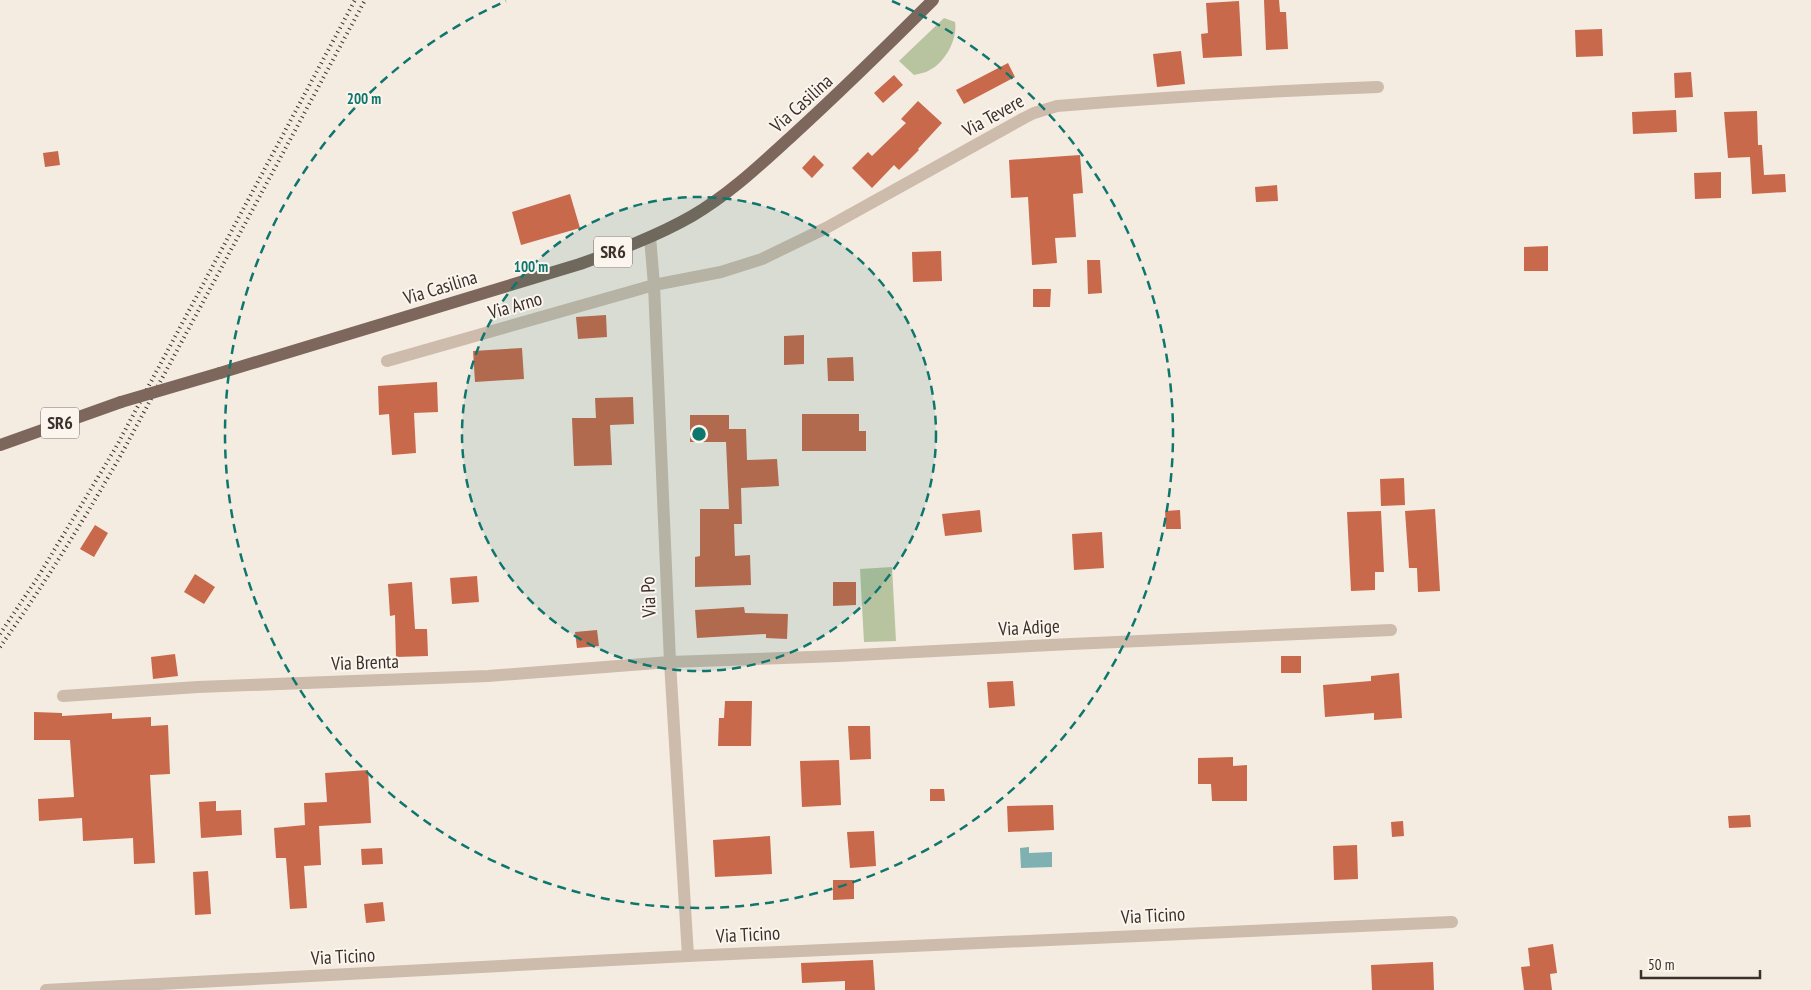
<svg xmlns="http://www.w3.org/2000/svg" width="1811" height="990" font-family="'PT Sans Narrow',sans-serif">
  <rect width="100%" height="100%" fill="#f4ebe1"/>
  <path fill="#b8c4a0" d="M944,18L955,22C958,40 944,65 926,72C923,73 918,74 914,75L899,61Z
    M892,567L896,641L864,642L860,569Z"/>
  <path fill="#7fb0b2" d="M1029,847V853L1052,852V867L1021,868L1020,848Z"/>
  <path fill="#c8694b" d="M1264,0H1279L1280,12H1286L1288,49L1266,50Z
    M1239,1L1242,56L1203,58L1201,34L1208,33L1206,3Z
    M1602,29L1603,56L1576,57L1575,30Z
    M1181,51L1185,84L1157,87L1153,54Z
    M1008,63L1015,77L964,104L956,90Z
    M1691,72L1693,97L1675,98L1674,73Z
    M894,75L903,85L883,103L874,93Z
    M918,101L942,123L918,149L919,150L899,170L894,165L872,188L852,168L868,152L872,156L906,123L901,119Z
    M1676,110L1677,132L1633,134L1632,112Z
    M1757,111L1758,145H1762L1764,175L1785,174L1786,192L1752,194L1750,157L1728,158L1724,112Z
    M58,151L60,165L45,167L43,153Z
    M814,155L824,165L812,178L802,168Z
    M1080,155L1083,193L1073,194L1076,237L1055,238L1057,263L1032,265L1028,197L1011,198L1009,160Z
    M1721,172V198L1695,199L1694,173Z
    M1277,185L1278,201L1256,202L1255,187Z
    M570,194L580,228L521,245L512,212Z
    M1548,246V271H1524V247Z
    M941,251L942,281L913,282L912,252Z
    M1087,260H1100L1102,293L1088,294Z
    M1033,289H1051L1050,307H1033Z
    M606,315L607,337L578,339L576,317Z
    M804,335V364L784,365V336Z
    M522,348L524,379L475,382L473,351Z
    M853,357L854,381H828L827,358Z
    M437,382L438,412L414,413L416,453L392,455L389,414L379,415L378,386Z
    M633,397L634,424L610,425L612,465L574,466L572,418H596L595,398Z
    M802,414H859V431H866V451H802Z
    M690,415H729V429H746L747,460L777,459L779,486L741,488L742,524H734L735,556L750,555L751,585L695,587V557L700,556V509H729L726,442H690Z
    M1404,478L1405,505L1381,506L1380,479Z
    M1435,509L1440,591L1418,592L1417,568H1409L1405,511Z
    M980,510L982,532L945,536L942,514Z
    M1180,510L1181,529H1166L1165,511Z
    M1381,511L1384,572H1375V590L1351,591L1347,512Z
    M95,525L108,533L94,557L80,549Z
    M1102,532L1104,568L1074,570L1072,534Z
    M195,574L215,587L204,604L184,592Z
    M477,576L479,602L452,604L450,578Z
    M412,582L415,629H427L428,656L396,657L395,615L390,616L388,584Z
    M833,582H856V605L833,606Z
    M744,607L745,613L788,614L787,639L766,638V634L697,638L695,610Z
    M597,630L599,646L577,648L575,632Z
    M175,654L178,676L153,679L151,657Z
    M1281,656H1301V673H1281Z
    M1399,673L1402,718L1374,720V713L1325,717L1323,685L1371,681V676Z
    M1013,681L1015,706L989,708L987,682Z
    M725,701H752L751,746H718L719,718H724Z
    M34,712L62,713V716L112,713V719L151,717V726L168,725L170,774L150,775L155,863L134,864L133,838L83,841L82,818L39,821L38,799L74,797L70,740H34Z
    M848,726H870L871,759L850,760Z
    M1233,757V766L1247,765V801H1212L1211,784H1198V758Z
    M839,760L841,805L802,807L800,761Z
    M368,770L371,823L319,826L321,865L304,866L307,908L290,909L286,858H276L274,828L305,825L304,803L327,802L325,773Z
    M930,789H944L945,801H930Z
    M216,801V811L241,810L242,835L201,838L199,802Z
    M1053,805L1054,830L1008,832L1007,806Z
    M1750,815L1751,827L1729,828L1728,816Z
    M1403,821L1404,836L1392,837L1391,822Z
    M874,831L876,866L850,868L847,832Z
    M770,836L772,874L715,877L713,840Z
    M1357,845L1358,879L1334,880L1333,846Z
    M382,848L383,864L362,865L361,849Z
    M208,871L211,914L195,915L193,872Z
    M833,880H854V899L833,900Z
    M383,902L385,921L366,923L364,904Z
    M1553,944L1557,973L1550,974L1552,990H1524L1521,967L1530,966L1528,948Z
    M873,960L875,990H845V981L802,983L801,963Z
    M1433,962L1434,990H1372L1371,965Z"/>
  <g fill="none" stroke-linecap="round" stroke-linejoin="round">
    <path stroke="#cdbbac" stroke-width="12" d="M650,237L654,285L670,662L688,956
      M387,361L654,285L721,272L762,259L826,228L1024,118L1034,113L1057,106C1164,97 1271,91 1378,87
      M63,696L198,687L488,676L670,662L838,656L1071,644L1391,630
      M46,990L688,956L1452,922"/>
    <path stroke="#7d675c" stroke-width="12" d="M220,373L580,264C619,250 657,236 692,216C730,194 761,164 793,135C841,91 887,46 933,0
      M0,445L121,402"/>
    <path stroke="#3b302b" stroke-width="4" stroke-dasharray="1 4" stroke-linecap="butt" d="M0,634L38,577L115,449L355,0
      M0,647C44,585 84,520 122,453L365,0"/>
    <path stroke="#7d675c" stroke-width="12" d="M121,402L220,373"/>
  </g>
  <circle cx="699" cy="434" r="237" fill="#0f766e" fill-opacity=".12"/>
  <g fill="none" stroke="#0f766e" stroke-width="2.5" stroke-dasharray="9 6">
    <circle cx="699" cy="434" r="237"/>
    <path d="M892 1A474 474 0 1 1 506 1"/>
  </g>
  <g text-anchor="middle" stroke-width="4" stroke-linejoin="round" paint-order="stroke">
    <g fill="#fbf5ee" stroke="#756b66" stroke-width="1">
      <rect x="594" y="236.5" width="38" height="31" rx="4"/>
      <rect x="41" y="407.5" width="38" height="31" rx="4"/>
    </g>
    <g font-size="18" font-weight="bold" fill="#3b302b">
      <text x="613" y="258">SR6</text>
      <text x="60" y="429">SR6</text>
    </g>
    <g font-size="19" fill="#3b302b" stroke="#fbf5ee">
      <text transform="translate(801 103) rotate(-42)" y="7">Via Casilina</text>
      <text transform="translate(993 115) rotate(-29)" y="7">Via Tevere</text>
      <text transform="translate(440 287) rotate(-17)" y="7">Via Casilina</text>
      <text transform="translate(515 305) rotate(-16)" y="7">Via Arno</text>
      <text transform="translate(648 597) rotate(-92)" y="7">Via Po</text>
      <text transform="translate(1029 627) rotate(-3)" y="7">Via Adige</text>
      <text transform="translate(365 662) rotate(-2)" y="7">Via Brenta</text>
      <text transform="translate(1153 915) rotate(-3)" y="7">Via Ticino</text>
      <text transform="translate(748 934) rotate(-3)" y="7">Via Ticino</text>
      <text transform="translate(343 956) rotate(-3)" y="7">Via Ticino</text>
    </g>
  </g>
  <circle cx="699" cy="434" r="8" fill="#0f766e" stroke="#fbf5ee" stroke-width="2.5"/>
  <g font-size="15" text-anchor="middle" font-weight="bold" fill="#0f766e" stroke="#fbf5ee" stroke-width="4" stroke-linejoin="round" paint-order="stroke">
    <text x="364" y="104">200 m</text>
    <text x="531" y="272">100 m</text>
  </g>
  <path d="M1641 970v8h119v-8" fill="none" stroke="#3b302b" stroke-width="2.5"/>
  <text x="1648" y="970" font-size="15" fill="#3b302b" stroke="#fbf5ee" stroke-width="4" paint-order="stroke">50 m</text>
</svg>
